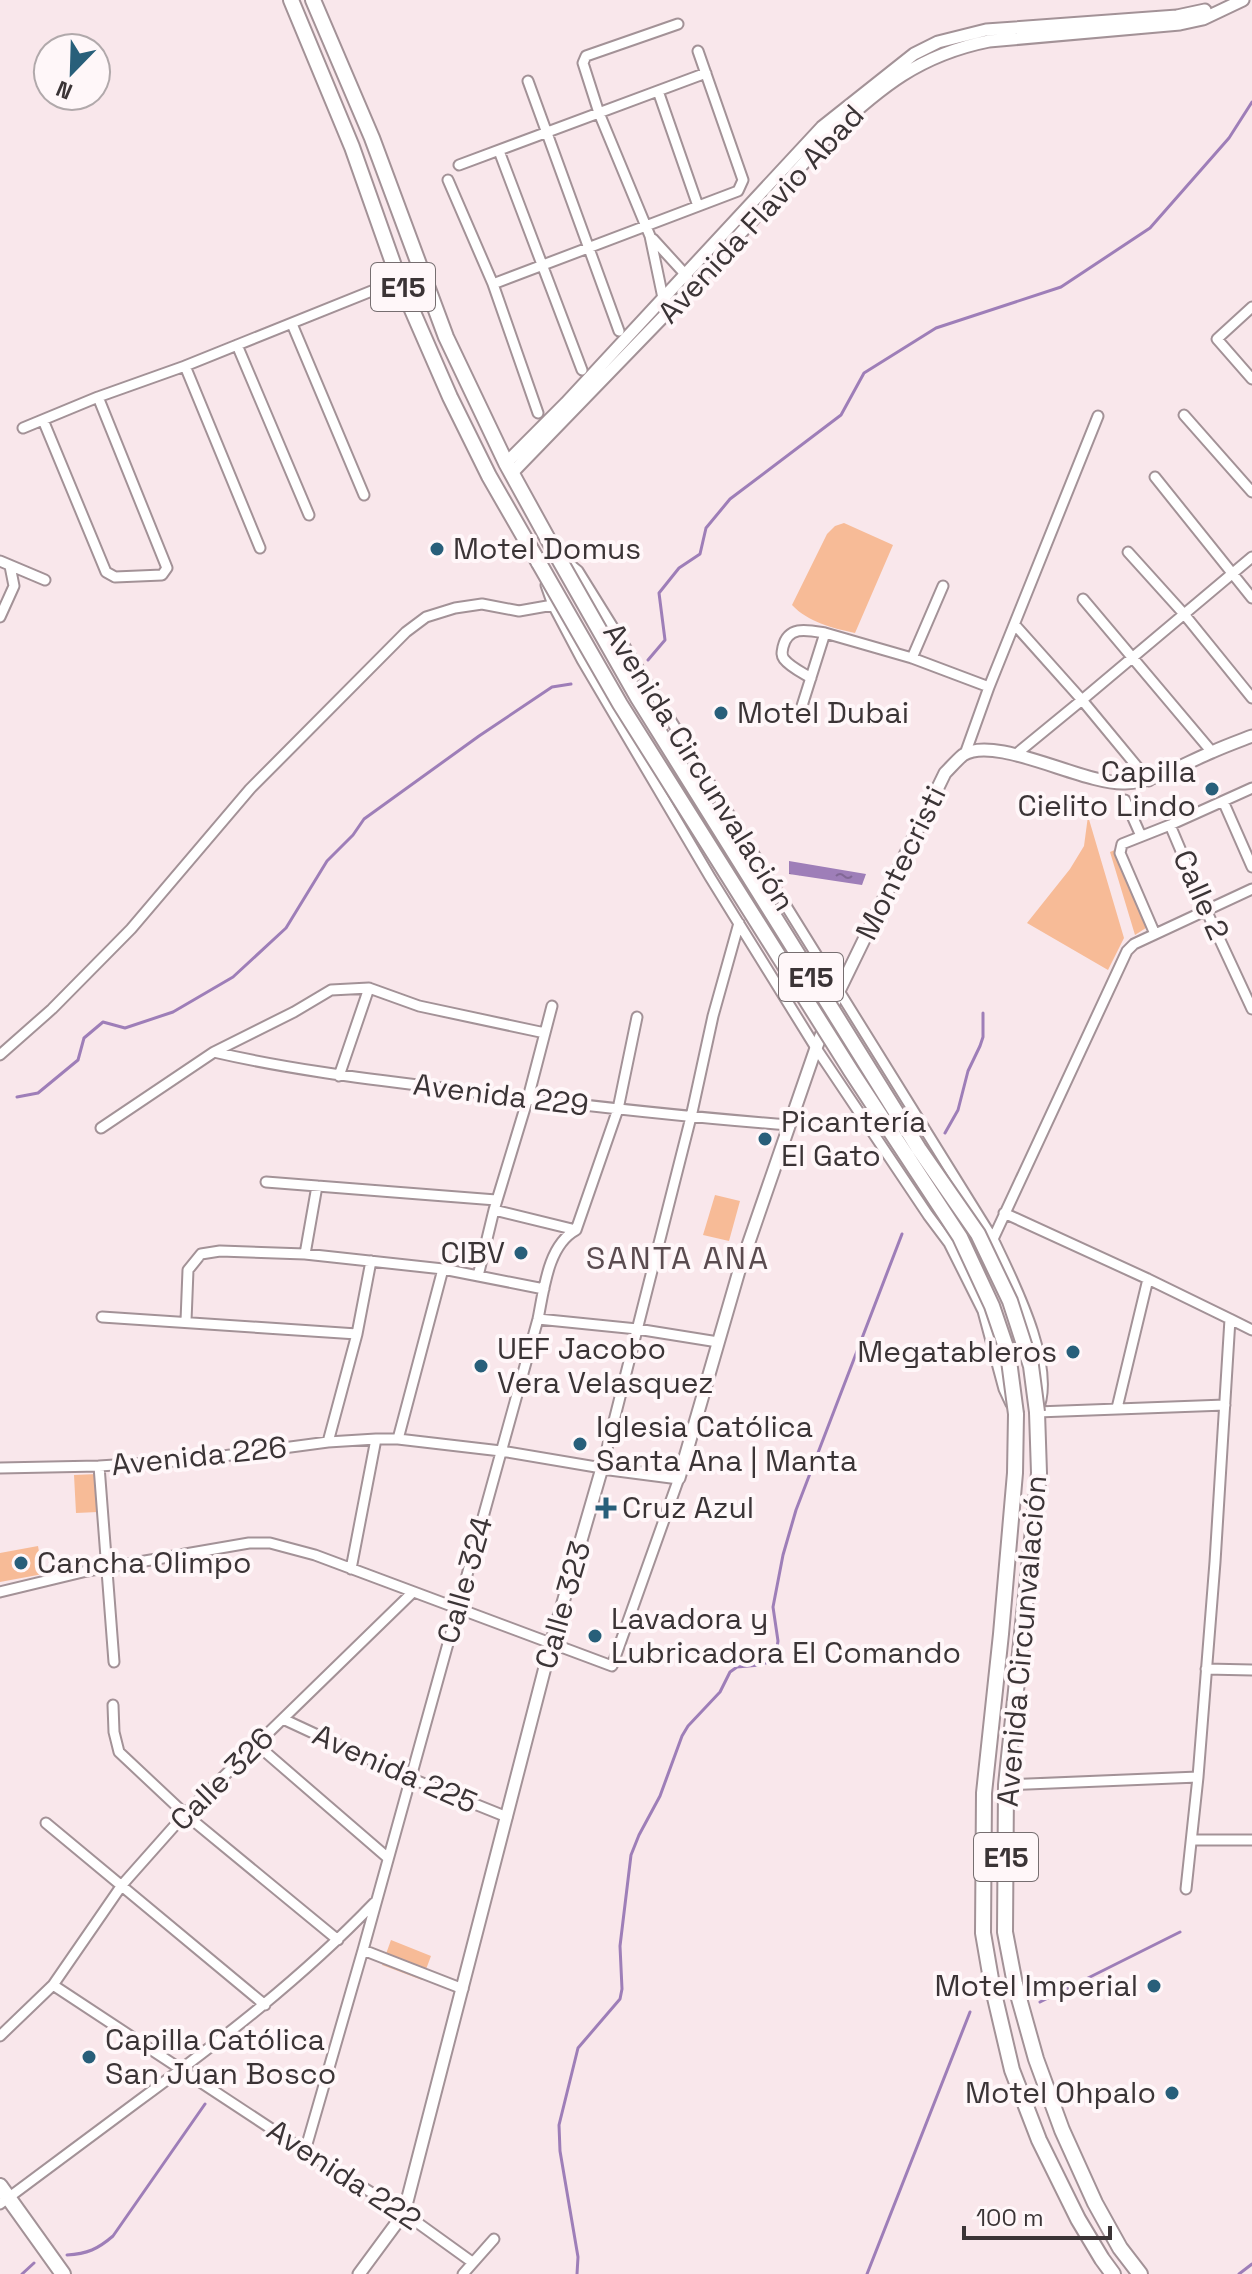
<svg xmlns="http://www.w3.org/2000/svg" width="1252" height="2274" font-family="'Space Grotesk',sans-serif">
  <defs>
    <pattern id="water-ripples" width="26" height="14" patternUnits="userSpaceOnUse" patternTransform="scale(2)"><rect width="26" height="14" fill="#9e7eb8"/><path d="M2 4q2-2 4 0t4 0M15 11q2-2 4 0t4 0" fill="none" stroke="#826896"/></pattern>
  </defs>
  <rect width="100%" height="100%" fill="#f9e7eb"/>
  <path fill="#f7bb97" d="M844,523L893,545L855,633C832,628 808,622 792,605L827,534L835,526Z
    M1088,816L1124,938L1108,970L1027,923L1070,869L1084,846Z
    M1117,849L1149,926L1135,935L1110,852Z
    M715,1195L740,1201L729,1241L703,1235Z
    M97,1474L98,1512L76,1513L74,1475Z
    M38,1546L43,1574L0,1582V1553Z
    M391,1940L431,1956L422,1980L382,1965Z"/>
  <path fill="url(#water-ripples)" d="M789,861L866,874L862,885L789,874Z"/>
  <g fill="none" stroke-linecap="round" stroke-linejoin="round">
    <path stroke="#9e7eb8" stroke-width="3" d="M648,660L665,640L659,593L679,568L700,554L706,528L730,499L841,415L864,373L936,328L1061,287L1150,228L1229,138L1252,102
      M17,1097L38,1093L78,1060L84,1038L103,1022L125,1028L173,1012L233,977L286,928L327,861L353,835L364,819L479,736L552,687L571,684
      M945,1133L958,1110L968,1071L980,1046L983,1037V1013
      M1040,2002L1180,1932
      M67,2255C87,2254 98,2249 113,2236L205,2104
      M22,2274L34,2263
      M577,2274L578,2257L560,2151L559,2125L578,2048L620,1999L622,1989L620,1946L631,1855L639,1835L660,1796L682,1736L688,1726L720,1692L730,1672L737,1667L760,1665L771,1661L776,1653L778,1641L773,1607L783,1555L796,1510L902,1234
      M867,2274L970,2012
      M1239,2274L1252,2264"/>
    <defs>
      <path id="minor" d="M528,81L619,331
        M658,91L698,206
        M499,151L582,370
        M459,165L706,73
        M448,180L493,284L538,413
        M653,239L685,274L693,286
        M493,284L738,191L743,180L698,51
        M1252,307L1217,339L1252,379
        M672,308L663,298L650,236L599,113L583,63L586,56L678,24
        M292,324L364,495
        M237,345L309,515
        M185,366L260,548
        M1184,415L1252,492
        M43,420L106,572L115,577L162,575L167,568L98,397
        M23,428L98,397L185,366L399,280
        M1155,477L1252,598
        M1128,552L1184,614L1252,698
        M561,557L578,571L993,1239C1013,1281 1058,1368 1037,1412L1225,1405
        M0,561L45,580
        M546,585L553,605L582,660L710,877L816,1048L928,1215L949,1243L983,1311L1004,1389L1011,1404
        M1083,599L1212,752
        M0,617L14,586L10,566
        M1015,625L1082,700L1149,781
        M912,658L943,586
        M811,678C803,673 790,667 784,659C781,655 782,652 783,647C788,625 808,630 825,633
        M801,709L825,633L912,658L989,687
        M965,754L989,687L1098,416
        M1015,755L1082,700L1252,557
        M1125,800L1141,836
        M1223,801L1252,867
        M1170,825L1206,910L1252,1009
        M1155,934L1120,853L1122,844L1170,825L1252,788
        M214,1052C300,1072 387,1081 474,1092C579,1105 684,1117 790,1125
        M0,1055L52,1009L131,929L250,789L406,632L426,617L455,608L482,604L519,611L553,605
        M339,1076L369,988
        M101,1128L214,1052L294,1012L331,990L369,988L419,1006L545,1033
        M266,1182L496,1200
        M494,1210L576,1230
        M1004,1213L1148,1279L1230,1319L1215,1562L1198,1777L1006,1785
        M993,1239L1127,951L1134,944L1252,889
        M305,1254L317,1186
        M478,1276L494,1210L528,1098L552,1006
        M102,1317L357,1334
        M538,1319L637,1329L718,1342
        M1230,1319L1252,1330
        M186,1321L188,1270L201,1254L220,1251L305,1254L443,1269L544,1289
        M1117,1408L1148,1279
        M398,1439L443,1269
        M328,1442L357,1334L371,1261
        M99,1466L114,1662
        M0,1468L99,1466L193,1460L328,1442L376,1439H398L501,1451L602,1468L691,1117L713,1016L739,923
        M351,1569L376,1439
        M0,1592L87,1571L249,1543H270L315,1555L612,1666L679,1478
        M1206,1669L1252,1670
        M113,1705L114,1732L119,1752L185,1814L338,1940
        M283,1719L410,1778L507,1817
        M256,1744L388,1858
        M46,1823L265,2005
        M1192,1840H1252
        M1186,1889L1198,1777
        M363,1950L463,1989
        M53,1985L305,2151L404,2213L472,2262
        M0,2036L53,1985L122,1885L185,1814L413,1592
        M305,2151L363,1950L538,1319C544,1289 548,1245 576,1230L618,1109L637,1017
        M0,2204C46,2170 91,2136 137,2102C220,2041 302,1978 374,1903
        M463,2274L494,2239"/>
      <path id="tertiary" d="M506,463L566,403L822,127L914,54L938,42L986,30L1177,16L1205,10
        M511,474L693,286L830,134C881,87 919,55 989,41L1180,24L1203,19L1243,0
        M359,2274L404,2213L551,1644L602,1468L679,1478L739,1271L816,1048L839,991L945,773C951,767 957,760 963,755C995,734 1084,785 1125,783C1156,782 1183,764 1212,752C1225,746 1239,741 1252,736"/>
      <path id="primary" d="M0,2186L63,2274"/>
      <path id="trunk" d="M291,0L352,147L399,280L450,397L489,476L539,563
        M313,0L372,138L446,337L506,463L555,552
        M1037,1412L1039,1473L1006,1785L1005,1932L1015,1984L1036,2059L1062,2130L1095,2203L1120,2248L1140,2274
        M1016,1414L1015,1473L1001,1634L984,1793L983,1933L992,1985L1012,2070L1039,2140L1078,2219L1102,2259L1113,2274"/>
    </defs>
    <use href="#minor" stroke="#a39297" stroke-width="13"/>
    <use href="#tertiary" stroke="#a39297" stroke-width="15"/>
    <use href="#primary" stroke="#a39297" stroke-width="18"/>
    <use href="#trunk" stroke="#a39297" stroke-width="18"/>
    <use href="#minor" stroke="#fff" stroke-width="9"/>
    <use href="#tertiary" stroke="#fff" stroke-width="11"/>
    <use href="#primary" stroke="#fff" stroke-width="14"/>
    <use href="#trunk" stroke="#fff" stroke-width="14"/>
    <defs>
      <path id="trunk-bridge" d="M555,552L638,698L919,1149L978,1234L1010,1301L1031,1366L1037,1412
        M539,563L620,704L851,1071L960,1237L992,1306L1008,1353L1016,1414"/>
    </defs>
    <use href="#trunk-bridge" stroke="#a39297" stroke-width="18" stroke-linecap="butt"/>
    <use href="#trunk-bridge" stroke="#fff" stroke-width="14"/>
  </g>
  <g fill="#285f7a" stroke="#fff7f9" stroke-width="3">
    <circle cx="437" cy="549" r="8"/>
    <circle cx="721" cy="713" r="8"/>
    <circle cx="1212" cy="789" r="8"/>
    <circle cx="765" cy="1139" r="8"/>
    <circle cx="521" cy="1253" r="8"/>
    <circle cx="1073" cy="1352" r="8"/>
    <circle cx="481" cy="1366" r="8"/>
    <circle cx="580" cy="1444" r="8"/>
    <path d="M602 1496h8v8h8v8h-8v8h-8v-8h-8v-8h8z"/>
    <circle cx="21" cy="1563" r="8"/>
    <circle cx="595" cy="1636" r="8"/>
    <circle cx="1154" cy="1986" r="8"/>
    <circle cx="89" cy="2057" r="8"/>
    <circle cx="1172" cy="2093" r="8"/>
  </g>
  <g text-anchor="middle" stroke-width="8" stroke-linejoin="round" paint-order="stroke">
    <g fill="#fff7f9" stroke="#766e70" stroke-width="2">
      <rect x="371" y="263" width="64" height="48" rx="6"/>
      <rect x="779" y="953" width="64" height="48" rx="6"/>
      <rect x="974" y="1833" width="64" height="48" rx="6"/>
    </g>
    <g font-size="28" font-weight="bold" fill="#3b3436">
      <text x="403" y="297">E15</text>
      <text x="811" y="987">E15</text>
      <text x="1006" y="1867">E15</text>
    </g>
    <g font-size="30" fill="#3b3436" stroke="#fff7f9">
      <text transform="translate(761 214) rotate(-47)" y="10">Avenida Flavio Abad</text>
      <text transform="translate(699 767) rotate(58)" y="10">Avenida Circunvalación</text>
      <text transform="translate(901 863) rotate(-64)" y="10">Montecristi</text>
      <text transform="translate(1201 895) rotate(66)" y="10">Calle 2</text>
      <text transform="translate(501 1095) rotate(7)" y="10">Avenida 229</text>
      <text transform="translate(199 1456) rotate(-6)" y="10">Avenida 226</text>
      <text transform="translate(465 1580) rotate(-74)" y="10">Calle 324</text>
      <text transform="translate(563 1605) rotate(-74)" y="10">Calle 323</text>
      <text transform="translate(1022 1641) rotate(-85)" y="10">Avenida Circunvalación</text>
      <text transform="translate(395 1769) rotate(24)" y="10">Avenida 225</text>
      <text transform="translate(222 1779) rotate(-45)" y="10">Calle 326</text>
      <text transform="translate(344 2175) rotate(33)" y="10">Avenida 222</text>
    </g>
    <g font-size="30" fill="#3b3436" stroke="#fff7f9" text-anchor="start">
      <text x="453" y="559">Motel Domus</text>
      <text x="737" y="723">Motel Dubai</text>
      <text x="1196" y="782" text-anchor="end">Capilla<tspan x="1196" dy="34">Cielito Lindo</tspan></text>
      <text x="781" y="1132">Picantería<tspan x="781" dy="34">El Gato</tspan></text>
      <text x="505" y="1263" text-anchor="end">CIBV</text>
      <text x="497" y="1359">UEF Jacobo<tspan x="497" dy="34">Vera Velasquez</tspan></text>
      <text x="1057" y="1362" text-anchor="end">Megatableros</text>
      <text x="596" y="1437">Iglesia Católica<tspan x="596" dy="34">Santa Ana | Manta</tspan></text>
      <text x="622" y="1518">Cruz Azul</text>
      <text x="37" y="1573">Cancha Olimpo</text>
      <text x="611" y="1629">Lavadora y<tspan x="611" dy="34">Lubricadora El Comando</tspan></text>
      <text x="1138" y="1996" text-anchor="end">Motel Imperial</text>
      <text x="105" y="2050">Capilla Católica<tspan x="105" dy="34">San Juan Bosco</tspan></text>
      <text x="1156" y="2103" text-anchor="end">Motel Ohpalo</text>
    </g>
    <g font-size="32" letter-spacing="2" fill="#5b4c50" stroke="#fff7f9">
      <text x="678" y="1269">SANTA ANA</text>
    </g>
  </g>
  <g transform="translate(72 72) rotate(203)"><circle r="38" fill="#fff7f9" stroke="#b1a9ab" stroke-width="2"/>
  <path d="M0-6L14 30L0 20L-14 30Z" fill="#285f7a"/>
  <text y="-12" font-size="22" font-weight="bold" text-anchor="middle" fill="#3b3436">N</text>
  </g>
  <path d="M964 2226v12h146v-12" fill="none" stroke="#3b3436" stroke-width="4"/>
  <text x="976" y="2226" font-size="24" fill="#3b3436" stroke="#fff7f9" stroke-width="6" paint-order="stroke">100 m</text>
</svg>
